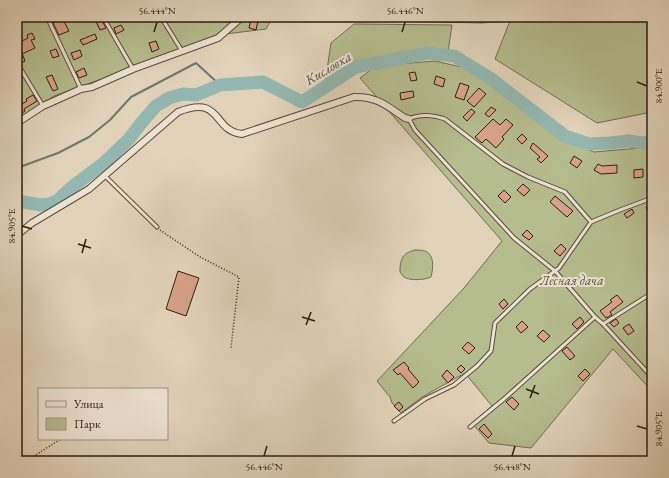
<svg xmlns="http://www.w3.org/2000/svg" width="669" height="478" font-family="'EB Garamond',serif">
  <rect width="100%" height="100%" fill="#e1d3ba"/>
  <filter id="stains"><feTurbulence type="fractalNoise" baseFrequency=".005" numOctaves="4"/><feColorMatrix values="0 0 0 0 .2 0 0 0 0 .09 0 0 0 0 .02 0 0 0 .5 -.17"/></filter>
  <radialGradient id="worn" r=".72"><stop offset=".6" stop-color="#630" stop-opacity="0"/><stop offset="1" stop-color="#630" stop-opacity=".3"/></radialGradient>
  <path fill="#b5bc8e" stroke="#726d4e" d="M17,17H273L266,29L217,35L104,78L54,96L17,119Z
    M326,17H652V112L597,123L495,59L510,21L481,23L392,21H329Z
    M354,24L452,25L448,52L431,50L384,58L325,83L331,43Z
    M435,61L474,70L497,91L557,136L594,152L652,147V391L613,349L531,448L489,443L472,423L492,406L465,373L422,397L401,413L392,403L390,397L377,381L464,288L502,241L360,78L376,66Z
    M415,250C417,250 422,250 425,251C435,255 433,269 431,277C425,280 410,281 404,277C403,276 401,274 400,272C400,260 402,253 415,250Z"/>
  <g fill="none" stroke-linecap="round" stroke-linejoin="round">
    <path stroke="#6b7a70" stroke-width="2" d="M17,168L58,153L89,137L110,120L131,97L196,63L220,85"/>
    <path stroke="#94b7b1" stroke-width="13" d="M17,201L41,205L50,204L58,200L72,187L104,163L129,139L142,122L156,106L169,98L183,94L196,95L220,85L263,82L302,102L356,67L428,53L454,56L490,78L565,136L589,144L610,143L629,141L643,143L652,141"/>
  </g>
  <path fill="#d7a289" stroke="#2e1e0e" d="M94,17H100L106,28L100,30Z
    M62,18L69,31L59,35L53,23Z
    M251,19L258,21L256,30L249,28Z
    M121,25L124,30L116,34L114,28Z
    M32,33L35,39L31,40L35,48L22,54L18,43L28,38L27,35Z
    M95,34L97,39L83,45L80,40Z
    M156,41L159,49L152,52L149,43Z
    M56,49L59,56L53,58L50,51Z
    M80,50L82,56L74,60L71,53Z
    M22,53L25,61L21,63L17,60V55Z
    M84,68L87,75L79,78L76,72Z
    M415,72L417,80L411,81L409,73Z
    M52,75L58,89L53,91L46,77Z
    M436,76L445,79L443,87L434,84Z
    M460,83L469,86L464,100L455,97Z
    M479,88L486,94L474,107L467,101Z
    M413,91L414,97L401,100L400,93Z
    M33,95L37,101L24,109L25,111L17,116V107L27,101L26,99Z
    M491,107L496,110L489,117L485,114Z
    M471,109L475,112L467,121L463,117Z
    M493,119L500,125L506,119L513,125L502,137L504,139L496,148L486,139L482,143L475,137Z
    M522,134L527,139L522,144L517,139Z
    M533,143L548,156L541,163L537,159L540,157L530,148Z
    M574,156L582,161L577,168L570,163Z
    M598,164L602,166L617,165V173L601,174L594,170Z
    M643,169V177L634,178V170Z
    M523,184L530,190L524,196L517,190Z
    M504,190L511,197L505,203L498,196Z
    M555,196L573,211L567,217L550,202Z
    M652,205V222H651L646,207Z
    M632,209L634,213L627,218L624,214Z
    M527,230L533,236L529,240L522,235Z
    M561,244L566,249L560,256L554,251Z
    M178,271L199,278L186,316L166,309Z
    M617,295L623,302L610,312L612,315L606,318L600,311L612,302L610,300Z
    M504,299L508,304L503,309L499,304Z
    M580,317L584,322L577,329L572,324Z
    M616,319L619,323L614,327L610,323Z
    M522,321L528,327L521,333L516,327Z
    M629,324L634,331L628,335L623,328Z
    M543,330L550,336L544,342L537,336Z
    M468,342L475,348L469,354L462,348Z
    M567,347L575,356L570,360L562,351Z
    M404,362L409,368L408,369L419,382L413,388L400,373L398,375L393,370Z
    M461,365L465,369L461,373L457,369Z
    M585,369L590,374L583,381L578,376Z
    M447,370L454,377L448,383L442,376Z
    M512,397L519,404L514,410L506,402Z
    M399,402L403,407L399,411L394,406Z
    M484,424L492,434L488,438L479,429Z"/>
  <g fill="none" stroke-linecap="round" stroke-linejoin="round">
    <defs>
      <path id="service" d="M47,17L81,89
        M103,17L133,69
        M161,17L182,51
        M17,63L43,106
        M105,176L157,227
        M591,222L620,210L652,198
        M603,324L652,293
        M394,421L425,399L454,385L477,366L491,351L495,323L530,289L555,271L559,268L591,222L565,192L528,177L503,164L445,119C433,115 420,114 409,119L415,130L514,238L555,271L595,317L603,324L649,374L652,372
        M470,427L504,399L595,317"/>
      <path id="minor" d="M17,123L43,106L81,89L92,87L133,69L218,38L242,17
        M17,235L32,223L89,189L178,112C223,94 212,131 242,134L354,97C377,96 388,107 405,118L409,119"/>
    </defs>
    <use href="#service" stroke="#5b4b39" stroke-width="5"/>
    <use href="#minor" stroke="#5b4b39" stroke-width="8"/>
    <path stroke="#2e1e0e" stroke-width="1.5" stroke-dasharray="1 2" stroke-linecap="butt" d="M160,230L200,257L239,277L231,348
      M26,461L61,439"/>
    <use href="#service" stroke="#ece2d2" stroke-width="3"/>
    <use href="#minor" stroke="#ece2d2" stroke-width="6"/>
  </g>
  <path fill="none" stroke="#2e1e0e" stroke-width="1.5" d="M154,32L157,22M402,32L405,22M637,82L647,86M22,226L32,229M78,244L91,248M82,253L86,239M302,317L315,321M306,325L311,312M526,389L539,394M530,398L535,385M637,426L647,429M264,456L267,446M512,456L515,446"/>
  <g text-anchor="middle" stroke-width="4" stroke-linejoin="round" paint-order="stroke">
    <g font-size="13" font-style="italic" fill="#564d34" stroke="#ece2d2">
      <text x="572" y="285">Лесная дача</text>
    </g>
    <g font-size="14" font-style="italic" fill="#4d4c3f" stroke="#ece2d2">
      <text transform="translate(328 68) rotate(-31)" y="5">Кисловка</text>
    </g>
  </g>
  <rect width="669" height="478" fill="none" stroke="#e1d3ba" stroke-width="44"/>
  <rect x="38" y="388" width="130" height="52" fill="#ece2d2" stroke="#a09484"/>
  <rect x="46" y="401" width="20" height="6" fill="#ece2d2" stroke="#a09484"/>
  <text x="74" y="408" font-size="12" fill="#2e1e0e">Улица</text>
  <rect x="46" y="418" width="20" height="12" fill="#b5bc8e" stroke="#a09484"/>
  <text x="74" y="428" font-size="12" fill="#2e1e0e">Парк</text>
  <rect x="22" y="22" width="625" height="434" fill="none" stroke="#2e1e0e" stroke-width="1.5"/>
  <g font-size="10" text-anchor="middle" fill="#2e1e0e">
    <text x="157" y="14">56.444°N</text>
    <text x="405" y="14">56.446°N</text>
    <text transform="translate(658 86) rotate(-90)" y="4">84.900°E</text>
    <text transform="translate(11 226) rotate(-90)" y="4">84.905°E</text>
    <text transform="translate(658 429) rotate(-90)" y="4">84.905°E</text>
    <text x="264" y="470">56.446°N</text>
    <text x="512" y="470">56.448°N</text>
  </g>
  <rect width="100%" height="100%" filter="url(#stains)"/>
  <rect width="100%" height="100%" fill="url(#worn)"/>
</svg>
